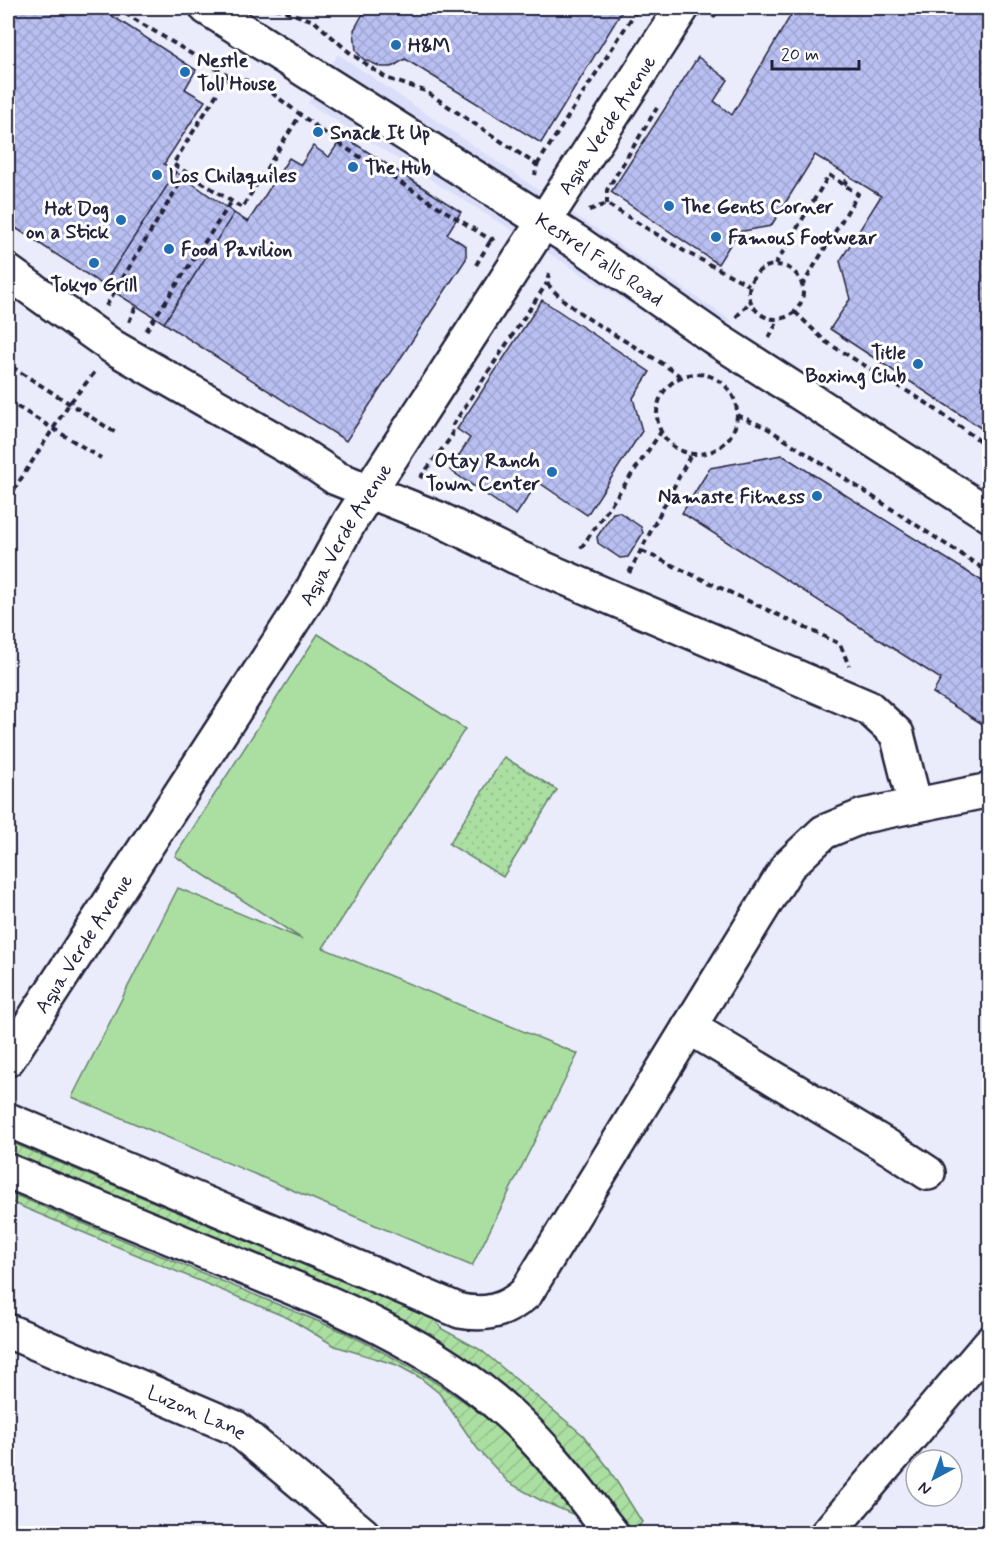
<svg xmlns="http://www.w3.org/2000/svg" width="997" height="1541" font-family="Mynerve,sans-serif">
  <defs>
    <pattern id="grass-dots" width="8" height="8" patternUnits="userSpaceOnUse" patternTransform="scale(1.5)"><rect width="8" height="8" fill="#abdfa1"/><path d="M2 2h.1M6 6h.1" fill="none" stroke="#93bf8c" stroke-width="1.8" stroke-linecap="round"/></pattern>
    <pattern id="garden-furrows" width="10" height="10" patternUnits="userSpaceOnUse" patternTransform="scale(1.5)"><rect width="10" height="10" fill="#abdfa1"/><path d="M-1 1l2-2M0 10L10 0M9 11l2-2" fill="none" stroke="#93bf8c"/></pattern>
    <pattern id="building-cross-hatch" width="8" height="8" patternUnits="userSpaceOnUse" patternTransform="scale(1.5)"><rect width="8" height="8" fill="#b9bff1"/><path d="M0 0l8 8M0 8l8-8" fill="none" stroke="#9fa4d0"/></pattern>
  </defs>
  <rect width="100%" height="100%" fill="#eaecfb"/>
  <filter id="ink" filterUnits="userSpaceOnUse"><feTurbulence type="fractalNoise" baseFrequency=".0167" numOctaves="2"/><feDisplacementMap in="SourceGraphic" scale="12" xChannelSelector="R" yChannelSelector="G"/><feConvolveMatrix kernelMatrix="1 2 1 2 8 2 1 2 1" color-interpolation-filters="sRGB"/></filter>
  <g filter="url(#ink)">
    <path fill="#dbdef8" d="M338,54L732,321L710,354L308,103Z"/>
    <path fill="url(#grass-dots)" stroke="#66806e" stroke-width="1.5" d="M504,757L557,790L503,877L449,844Z"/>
    <path fill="url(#garden-furrows)" stroke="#66806e" stroke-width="1.5" d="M8,1141L435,1320L442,1329L481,1350L583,1435L607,1466L642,1522L634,1533H625L590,1476L512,1398L8,1157Z
      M8,1192L344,1332C411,1365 478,1404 531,1458C547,1475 562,1493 577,1510L572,1514L540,1500L508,1482L477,1448L439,1393L419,1377L397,1365L335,1346L288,1318L8,1201Z"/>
    <path fill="#abdfa1" stroke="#66806e" stroke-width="1.5" d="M318,634L465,729L323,948L578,1054L472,1266L72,1097L178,888L302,939L175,856Z"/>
    <path fill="url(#building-cross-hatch)" stroke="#22223b" stroke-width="1.5" d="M12,8H100L196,70L185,89L205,101L164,164L176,172L103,285L8,223V15Z
      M372,8H624L541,143L405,59L392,67H381L363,59L356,51L354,30L364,12Z
      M795,8H990V434L830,329L850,299L840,261L881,196L815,155L771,226L738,232L718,264L611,192L698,57L728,80L714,101L732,115Z
      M343,136L461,212L447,234L466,246V259L346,441L164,323L234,213L248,222L289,158L301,165L313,146L329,157Z
      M176,172L234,213L164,323L103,285Z
      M542,300L650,372L633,398L642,431L587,515L538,482L516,515L450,470L470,438L457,429Z
      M782,455L990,586V729L933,693L941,679L682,513L710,468Z
      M619,512L641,527L643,533L628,557L620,558L598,543L597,537L613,513Z"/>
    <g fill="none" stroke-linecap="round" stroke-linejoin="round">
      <defs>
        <g id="minor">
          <path id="s1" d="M207,8L578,243L719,341L990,515"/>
          <path d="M8,272L113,347L300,454L336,478L439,519L514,556L869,708L897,734L915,805"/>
          <path d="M689,1027L890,1148L928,1173"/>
          <path id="s2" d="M8,1059L307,599L350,521L682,8"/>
          <path d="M8,1120L460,1311C486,1316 506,1311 526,1293L788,866L824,832L863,816L990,790"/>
          <path d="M8,1171C83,1202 159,1233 235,1264C331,1303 430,1342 508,1413C548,1449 579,1492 612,1534"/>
          <path id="s3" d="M8,1331L236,1428L363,1534"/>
        </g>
        <path id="highway" d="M827,1534L990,1343"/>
      </defs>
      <use href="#minor" stroke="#22223b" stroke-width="38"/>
      <use href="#highway" stroke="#22223b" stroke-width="38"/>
      <path stroke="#22223b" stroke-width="4" stroke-dasharray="6 4.5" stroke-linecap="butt" d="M116,8L228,76L260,84L338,143L491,240L494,238
        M275,8L314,21L349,52L386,78L425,91L537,165L535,175
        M713,18L719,8
        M228,76L173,164L242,208L300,115
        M537,165L638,8
        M844,185L849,176
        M607,204V190L657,108
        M589,210L607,204L684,251L749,285
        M749 292a27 27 0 1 1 54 0a27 27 0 1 1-54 0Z
        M476,265L491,240
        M775,265L829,175L858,194L802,286
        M549,273L547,283C576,320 642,346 681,377
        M106,306L186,173
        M795,312L826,342L925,402L990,448
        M736,317L750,302
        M129,322L136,306
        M146,331L232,201
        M769,338L778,320
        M12,367L116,433
        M657 414a40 40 0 1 1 80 0a40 40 0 1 1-80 0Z
        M8,401L101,458
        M737,415L767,428L990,573
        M420,478L452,436L453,425L547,283
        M8,499L69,404L95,372
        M581,548L661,432
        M642,551L840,644L849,666
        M629,573L691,454"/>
      <use href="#minor" stroke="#fff" stroke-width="33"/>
      <use href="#highway" stroke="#fff" stroke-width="33"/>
    </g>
  </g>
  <g fill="#1f6fb2" stroke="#fff" stroke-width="2">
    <circle cx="396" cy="45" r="6"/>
    <circle cx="185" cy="72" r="6"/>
    <circle cx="318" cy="132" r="6"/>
    <circle cx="353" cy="167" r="6"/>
    <circle cx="157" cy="175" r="6"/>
    <circle cx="669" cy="206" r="6"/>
    <circle cx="121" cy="220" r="6"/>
    <circle cx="716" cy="237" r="6"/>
    <circle cx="169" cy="249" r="6"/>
    <circle cx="94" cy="263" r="6"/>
    <circle cx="918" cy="364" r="6"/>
    <circle cx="552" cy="472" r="6"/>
    <circle cx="817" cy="496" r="6"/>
  </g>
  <g text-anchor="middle" stroke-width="6" stroke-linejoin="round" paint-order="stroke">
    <g font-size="20" font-weight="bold" fill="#22223b" stroke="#fff" text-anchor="start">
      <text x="408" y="52">H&amp;M</text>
      <text x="197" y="67">Nestle<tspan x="197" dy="23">Toll House</tspan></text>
      <text x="330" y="139">Snack It Up</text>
      <text x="365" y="174">The Hub</text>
      <text x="169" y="182">Los Chilaquiles</text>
      <text x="681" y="213">The Gents Corner</text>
      <text x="109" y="215" text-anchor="end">Hot Dog<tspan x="109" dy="23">on a Stick</tspan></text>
      <text x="728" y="244">Famous Footwear</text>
      <text x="181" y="256">Food Pavilion</text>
      <text x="94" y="291" text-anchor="middle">Tokyo Grill</text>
      <text x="906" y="359" text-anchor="end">Title<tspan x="906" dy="23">Boxing Club</tspan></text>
      <text x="540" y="467" text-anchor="end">Otay Ranch<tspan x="540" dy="23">Town Center</tspan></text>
      <text x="805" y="503" text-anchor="end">Namaste Fitness</text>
    </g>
    <g font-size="20" fill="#22223b" stroke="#fff">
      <text dy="7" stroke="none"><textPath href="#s2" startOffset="1110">Aqua Verde Avenue</textPath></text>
      <text dy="7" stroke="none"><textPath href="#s1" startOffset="466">Kestrel Falls Road</textPath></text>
      <text dy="7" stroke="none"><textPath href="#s2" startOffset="624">Aqua Verde Avenue</textPath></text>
      <text dy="7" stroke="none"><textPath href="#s2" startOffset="138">Aqua Verde Avenue</textPath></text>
      <text dy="7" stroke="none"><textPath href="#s3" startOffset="206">Luzon Lane</textPath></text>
    </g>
  </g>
  <rect width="997" height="1541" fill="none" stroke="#fff" stroke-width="30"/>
  <rect x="15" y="15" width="967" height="1511" fill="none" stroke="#22223b" stroke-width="2" filter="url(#ink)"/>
  <g transform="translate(934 1478) rotate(221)"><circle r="28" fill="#ffffff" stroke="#a7a7b1" stroke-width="1.5"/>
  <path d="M0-4.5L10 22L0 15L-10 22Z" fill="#1f6fb2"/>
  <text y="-9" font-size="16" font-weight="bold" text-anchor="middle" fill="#22223b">N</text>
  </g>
  <path d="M772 60v9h87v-9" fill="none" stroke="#22223b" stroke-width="3"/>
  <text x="781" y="60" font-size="18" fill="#22223b" stroke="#ffffff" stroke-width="4.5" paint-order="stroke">20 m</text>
</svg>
